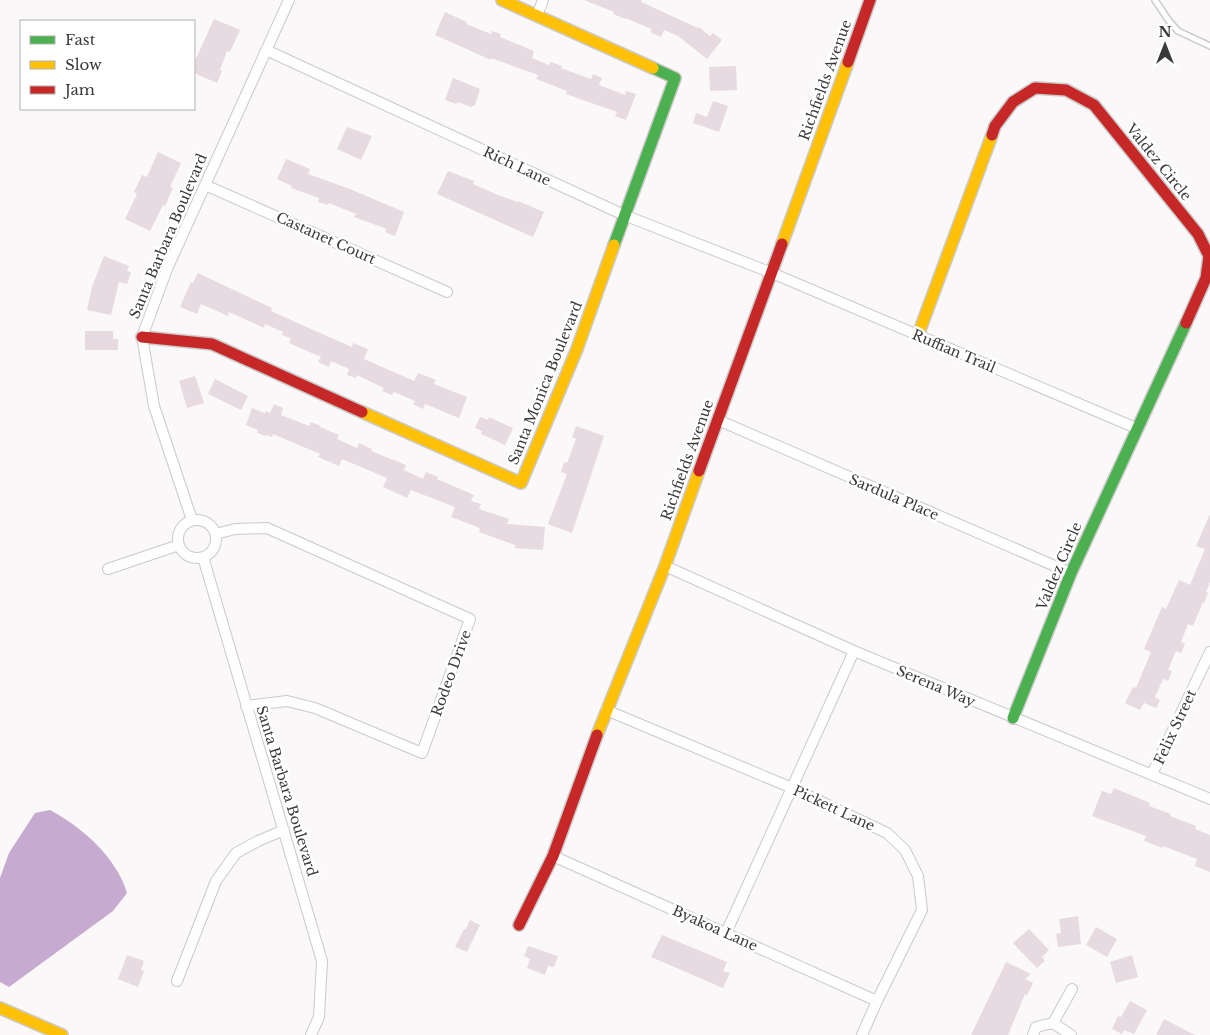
<svg xmlns="http://www.w3.org/2000/svg" width="1210" height="1035" font-family="'Libre Baskerville',serif">
  <rect width="100%" height="100%" fill="#faf8f8"/>
  <path fill="#c7aacf" d="M50,810C83,828 116,857 127,893L113,911L9,987L0,982V878L9,853L35,813Z"/>
  <path fill="#e8dae1" d="M584,0H642L641,2L698,28L699,27L710,36L713,33L722,40L707,59L678,36L664,30L661,37L650,32L652,29L625,18V19L613,14L614,12Z
    M445,12L467,22L466,24L491,34L492,31L501,34L500,37L534,51L532,58L549,65L551,62L562,66L561,68L591,79L593,74L602,78L599,85L625,95L626,91L636,94L626,120L615,116L617,112L566,94L567,91L536,79L538,75L491,58V60L435,35Z
    M214,19L240,30L230,52L227,51L220,70L222,71L217,83L194,73V63Z
    M736,66L737,90L710,91L709,67Z
    M453,78L480,89L475,105L471,107L458,102L456,104L445,100Z
    M713,101L728,106L719,132L693,123L696,113L707,117Z
    M347,127L372,136L361,160L337,149Z
    M158,152L181,163L170,187L173,188L165,206L163,205L150,231L125,219L137,194L134,192L142,175L147,177Z
    M286,159L310,169L308,174L350,189L404,212L395,236L385,232L387,229L354,217L356,214L329,203L328,205L318,202L319,198L291,188L292,186L277,179Z
    M448,171L474,181L473,184L498,195L518,202V201L544,212L533,237L437,194Z
    M104,256L129,266L127,271L131,272L127,284L119,282L111,315L87,310L92,287Z
    M198,273L272,308L271,311L304,326L352,347L353,343L368,349L364,359L414,381L418,373L436,380L434,384L467,397L459,418L425,404L423,409L413,404L415,401L394,392L392,395L382,391L384,388L357,375L356,378L347,375L349,369L331,361L329,367L318,362L321,357L289,343L291,338L282,335L283,332L265,324L264,328L229,312L228,316L201,304L197,314L180,307L191,282L193,283Z
    M85,331H113V339H118V350H85Z
    M195,376L204,403L187,408L179,381Z
    M215,379L248,396L241,410L208,394Z
    M274,404L283,408L281,415L309,426L311,422L321,426L320,427L339,435L337,439L357,448L359,443L372,449L371,451L406,465L404,470L423,479L426,472L438,477L437,479L474,495L471,501L481,504L479,509L509,519L507,524L545,527L543,550L515,548V545L479,532L480,528L451,517L455,507L411,490L407,498L383,487L387,478L342,459L339,466L318,457L320,454L273,434L272,437L267,435L266,436L257,433L258,430L246,425L252,408L265,413L266,411L270,413Z
    M480,417L488,420L489,417L513,428L505,445L481,434L482,431L475,428Z
    M576,426L604,436L572,533L548,524L567,474L561,472L564,462L567,463L576,439L572,437Z
    M1210,514V582L1206,592L1208,593L1204,603L1203,602L1193,626L1188,624L1181,642L1185,644L1181,653L1176,651L1168,670L1172,671L1168,681L1163,679L1155,697L1160,700L1156,708L1144,703L1140,710L1125,703L1133,687L1136,688L1151,652L1144,649L1162,607L1166,609L1179,580L1190,585L1205,549L1196,546Z
    M1114,788L1150,803L1149,806L1171,814L1170,816L1196,826L1195,829L1210,835V872L1195,866L1197,859L1163,846V848L1144,841L1146,836L1092,816L1102,791L1111,794Z
    M1078,916L1081,944L1058,947L1056,934L1061,933L1059,919Z
    M470,920L480,925L467,952L455,947L464,929L465,930Z
    M1096,927L1117,939L1107,957L1086,945Z
    M1029,929L1049,950L1042,957L1045,961L1037,968L1013,943Z
    M662,935L727,962L723,971L730,973L723,988L651,957Z
    M528,946L558,956L554,967L548,966L545,975L527,968L530,959L524,956Z
    M127,955L144,961L141,970L144,971L138,987L118,979Z
    M1132,955L1138,977L1116,983L1110,962Z
    M1006,962L1031,974L1025,979L1033,983L1027,995L1025,994L1008,1035H971Z
    M1130,1001L1147,1010L1134,1034L1124,1030L1122,1034L1112,1029L1118,1016L1121,1017Z
    M1164,1019L1195,1035H1156Z"/>
  <g fill="none" stroke-linecap="round" stroke-linejoin="round">
    <defs>
      <path id="lane" d="M1155,0L1169,21L1178,31L1210,46"/>
      <path id="street" d="M537,16L543,0
        M266,50L624,215L772,273L1136,428
        M205,185L447,292
        M718,420L1071,573
        M178 539a19 19 0 1 1 38 0a19 19 0 1 1-38 0Z
        M192,520L154,406L142,337L167,269L289,0
        M216,534L235,529L267,528L470,619L422,753L315,708L287,701L246,706
        M203,557L322,961L319,1017L311,1035
        M665,566L854,651L1210,799
        M108,569L179,545
        M606,710L792,788L887,833L905,850L918,876L922,910L877,1001L862,1035
        M1152,774L1210,652
        M553,856L877,1001
        M726,933L854,651
        M177,981L216,881L236,853L258,841L284,830
        M1053,1023L1071,1035
        M1033,1035L1036,1027L1053,1023L1072,989"/>
      <path id="fast" d="M614,245L675,78L653,68
        M1013,718L1071,573L1186,323"/>
      <path id="slow" d="M502,0L653,68
        M782,244L848,62
        M918,335L992,135
        M362,412L521,483L577,349L614,245
        M597,735L665,566L699,471
        M0,1008L62,1035"/>
      <path id="jam" d="M848,62L870,0
        M992,135L995,126L1013,102L1035,88L1066,90L1094,105L1198,234L1209,256L1206,278L1186,323
        M142,337L212,344L362,412
        M699,471L782,244
        M519,925L553,856L597,735"/>
    </defs>
    <use href="#lane" stroke="#cbc9c9" stroke-width="8"/>
    <use href="#street" stroke="#cbc9c9" stroke-width="12"/>
    <use href="#fast" stroke="#cbc9c9" stroke-width="14"/>
    <use href="#slow" stroke="#cbc9c9" stroke-width="14"/>
    <use href="#jam" stroke="#cbc9c9" stroke-width="14"/>
    <use href="#lane" stroke="#fefefe" stroke-width="5"/>
    <use href="#street" stroke="#fefefe" stroke-width="10"/>
    <use href="#fast" stroke="#4caf50" stroke-width="11"/>
    <use href="#slow" stroke="#ffc107" stroke-width="11"/>
    <use href="#jam" stroke="#c62828" stroke-width="11"/>
  </g>
  <g text-anchor="middle" stroke-width="5" stroke-linejoin="round" paint-order="stroke">
    <g font-size="14" fill="#3b3a3a" stroke="#fff">
      <text transform="translate(825 80) rotate(-70)" y="5">Richfields Avenue</text>
      <text transform="translate(1159 162) rotate(51)" y="5">Valdez Circle</text>
      <text transform="translate(517 166) rotate(25)" y="5">Rich Lane</text>
      <text transform="translate(168 236) rotate(-67)" y="5">Santa Barbara Boulevard</text>
      <text transform="translate(326 238) rotate(24)" y="5">Castanet Court</text>
      <text transform="translate(954 351) rotate(23)" y="5">Ruffian Trail</text>
      <text transform="translate(545 383) rotate(-68)" y="5">Santa Monica Boulevard</text>
      <text transform="translate(687 460) rotate(-70)" y="5">Richfields Avenue</text>
      <text transform="translate(894 497) rotate(23)" y="5">Sardula Place</text>
      <text transform="translate(1059 566) rotate(-67)" y="5">Valdez Circle</text>
      <text transform="translate(451 673) rotate(-70)" y="5">Rodeo Drive</text>
      <text transform="translate(936 686) rotate(23)" y="5">Serena Way</text>
      <text transform="translate(1175 727) rotate(-65)" y="5">Felix Street</text>
      <text transform="translate(287 791) rotate(73)" y="5">Santa Barbara Boulevard</text>
      <text transform="translate(834 808) rotate(25)" y="5">Pickett Lane</text>
      <text transform="translate(715 928) rotate(24)" y="5">Byakoa Lane</text>
    </g>
  </g>
  <rect x="20" y="20" width="175" height="90" fill="#ffffff" stroke="#b1b0b0"/>
  <rect x="30" y="36" width="25" height="8" fill="#4caf50" stroke="#b1b0b0"/>
  <text x="65" y="45" font-size="15" fill="#3b3a3a">Fast</text>
  <rect x="30" y="61" width="25" height="8" fill="#ffc107" stroke="#b1b0b0"/>
  <text x="65" y="70" font-size="15" fill="#3b3a3a">Slow</text>
  <rect x="30" y="86" width="25" height="8" fill="#c62828" stroke="#b1b0b0"/>
  <text x="65" y="95" font-size="15" fill="#3b3a3a">Jam</text>
  <g transform="translate(1165 45)" stroke="#ffffff" stroke-width="4" paint-order="stroke">
  <path d="M0-4L9 19L0 12L-9 19Z" fill="#3b3a3a"/>
  <text y="-8" font-size="14" font-weight="bold" text-anchor="middle" fill="#3b3a3a">N</text>
  </g>
</svg>
